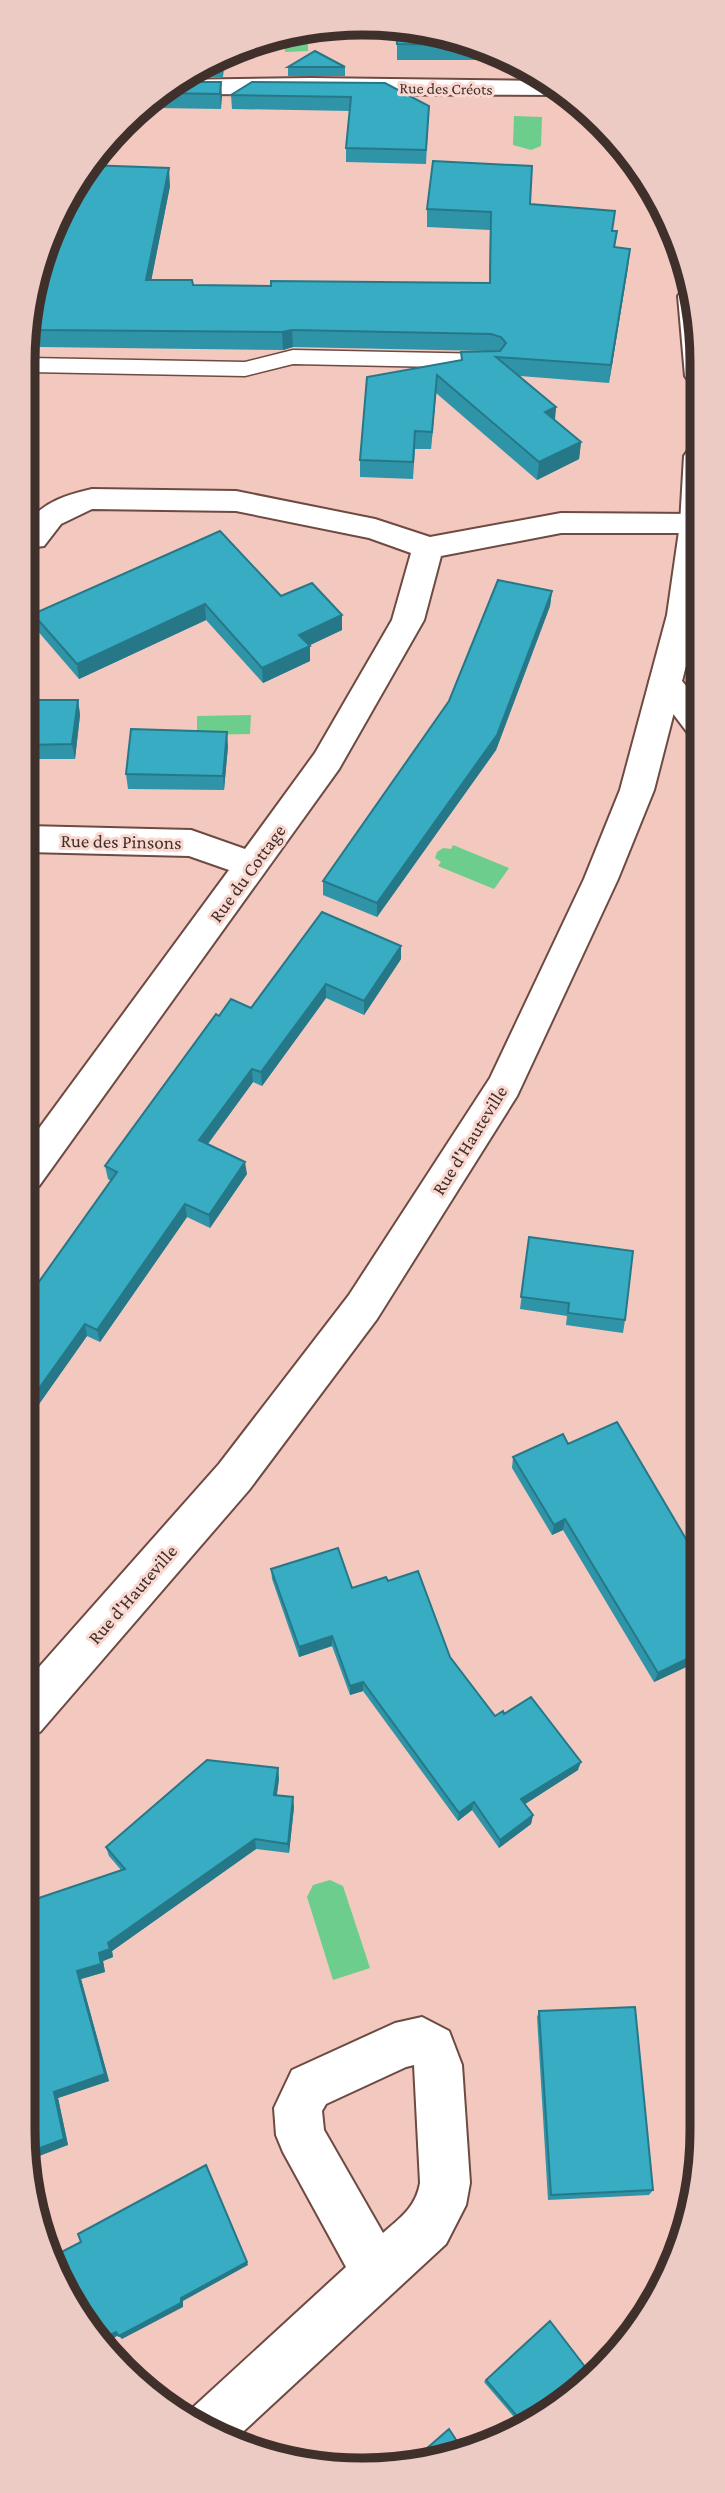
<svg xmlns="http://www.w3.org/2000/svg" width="725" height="2493" font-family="'Crimson Pro',serif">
  <rect width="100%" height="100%" fill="#f3c8bf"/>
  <path fill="#6ccd8c" d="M296,29H308V51L285,52V34Z
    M514,116L542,117L541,146L531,150L513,145Z
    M251,715L250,734L197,735V716Z
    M453,845L509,868L494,889L438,866L441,862L435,858L437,852L443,848L451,849Z
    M330,1880L343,1886L370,1968L333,1980L307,1897L313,1885Z"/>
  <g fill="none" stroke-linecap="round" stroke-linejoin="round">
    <defs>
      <path id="service" d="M293,350L490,354L498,356L502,361L498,366L490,368L293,364L245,376L29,372V358L245,362Z"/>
      <path id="minor" d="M310,78L548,81L565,95L160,94L173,80Z
        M92,489L236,491L375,519L430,537L561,513L695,514L699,515V533H561L441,556L424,620L339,769L39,1186L26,1191V1146L229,870L189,856L27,852V826L191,830L245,849L315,753L392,620L411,553L369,538L236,511L92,509L61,524L44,546L28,548V522C45,501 67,495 92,489Z
        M665,671L676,674L699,701V736L687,732L649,682L654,674Z
        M422,2017L449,2031L462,2065L470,2183L466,2205L446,2244L233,2441L212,2435L186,2415L188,2412L346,2267L283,2152L276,2135L274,2108L292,2070L395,2023ZM414,2065L420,2183C416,2207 400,2218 383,2233L324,2130L322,2111L326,2104L406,2067Z"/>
      <path id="tertiary" d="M690,288L699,319V385L689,382L685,376L678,296L682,290Z
        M699,446V615L654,790L618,879L517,1096L377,1319L249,1490L40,1732L24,1738V1684L219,1464L349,1295L490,1078L584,879L620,790L667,615L680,524L684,456L689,449Z"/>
    </defs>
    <use href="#service" stroke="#6d4a42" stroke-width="3"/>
    <use href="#minor" stroke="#6d4a42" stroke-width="4"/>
    <use href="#tertiary" stroke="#6d4a42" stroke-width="4"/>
    <use href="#service" fill="#fff" fill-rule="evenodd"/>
    <use href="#minor" fill="#fff" fill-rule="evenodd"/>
    <use href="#tertiary" fill="#fff" fill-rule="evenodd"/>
  </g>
  <path fill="#2f94a7" d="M397,29H428L494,54V60H397Z
    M224,59L223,77H181Z
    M288,67H345V76H288Z
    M172,82H221V109L156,108L155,99Z
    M252,82L429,106L426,164L346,162V148L350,111L232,109L231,95Z
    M170,186L151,280L193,285L271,286L489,283L490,230L427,227V209L530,204L613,231H617L615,247L628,267L609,383L520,376L556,407L555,420L581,442L579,459L537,480L436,393L431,449H415L413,479L360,477V460L367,377L461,360V352L487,351L293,347L283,350L40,347V343H29V297Z
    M552,591L550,606L496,750L377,917L323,895V881Z
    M281,596L342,630L309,645L310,661L263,683L206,620L79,679L36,629L33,614Z
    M28,700H78L80,715L75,759H28Z
    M228,746L224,790L128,789L126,774Z
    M401,959L364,1015L326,998L262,1086L253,1082L208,1144L247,1174L210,1228L187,1217L100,1342L87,1336L25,1424L111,1181L108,1179L105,1166L219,1016L251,1008Z
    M529,1237L625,1320L623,1333L566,1325L567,1316L520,1309Z
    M568,1444L689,1544L697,1543V1662L654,1682L563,1530L552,1535L512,1468L513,1457Z
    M271,1569L352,1588L388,1581L450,1657L495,1716L504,1714L578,1770L525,1804L533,1815L531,1824L499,1848L472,1810L458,1821L363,1691L350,1695L332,1646L299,1657L272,1579Z
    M278,1768L279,1779L277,1795L294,1807L289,1853L256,1849L112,1951L113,1957L103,1961L105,1972L81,1979L109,2081L58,2098L68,2145L23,2131L121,1870L109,1856L106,1847Z
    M539,2011L653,2190L649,2195L548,2200L537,2017Z
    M486,2380L569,2400L520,2424L484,2382Z"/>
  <path fill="#267888" d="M224,59L223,77L222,62V60Z
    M221,82L222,97L221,109L220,94Z
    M169,168L170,186L148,297L146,280Z
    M630,249L628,267L609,383L611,365Z
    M292,330L293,347L283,350L282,332Z
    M437,375L436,393L431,449L432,432Z
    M556,407L554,425L545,412Z
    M581,442L579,459L537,480L539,462Z
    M552,591L550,606L496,750L377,917V903Z
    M205,604L206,620L79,679L77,664Z
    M342,615V630L300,650L299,635Z
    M310,646V661L263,683L262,668Z
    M78,700L80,715L75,759L72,744Z
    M227,732L228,746L224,790L223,776Z
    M401,946V959L364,1015V1001Z
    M326,984V998L262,1086L261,1072Z
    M252,1069L253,1082L201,1153L199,1140Z
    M245,1162L247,1174L210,1228L209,1215Z
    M185,1204L187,1217L100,1342L97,1330Z
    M85,1324L87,1336L25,1424V1408Z
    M565,1519L563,1530L552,1535L554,1525Z
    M332,1636V1646L299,1657V1647Z
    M697,1654V1662L654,1682L658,1673Z
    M363,1682V1691L350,1695V1686Z
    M581,1762L578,1770L519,1808L521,1799Z
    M278,1768L279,1779L275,1805L274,1795Z
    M293,1797L294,1807L289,1853L288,1844Z
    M474,1802L472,1810L458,1821L459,1813Z
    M533,1815L531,1824L499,1848L500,1840Z
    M255,1839L256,1849L112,1951L113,1957L103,1961L105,1972L81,1979L109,2081L58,2098L68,2145L29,2160L27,2153L54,2092L77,1971L99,1953L108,1943Z
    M247,2262L248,2265L183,2301V2307L122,2339L119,2336L181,2298Z
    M116,2332L119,2335L101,2345L99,2341Z"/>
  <path fill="#37acc2" stroke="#267888" stroke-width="2" d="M397,29H428L470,45L397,44Z
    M315,51L345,67H288Z
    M172,82H221L220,94L161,93Z
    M252,82L385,83L429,106L426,150L346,148L351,97L231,95Z
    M433,161L532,166L530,204L615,211L612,231H617L614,247L630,249L611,365L496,357L556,407L545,412L581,442L539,462L437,375L432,432L415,431L413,462L360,460L367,377L462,360L461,352L500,351L506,343L501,337L491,334L292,330L282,332L38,330V326H29V297L80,174L88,165L169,168L146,280H192L193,285L271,286V281L490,283L491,212L427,209Z
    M220,531L281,596L312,583L342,615L299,635L310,646L262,668L205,604L77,664L33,614Z
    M498,580L552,591L497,735L377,903L323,881L449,701Z
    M28,700H78L72,744L28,745Z
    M131,729L227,732L223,776L126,774Z
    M322,912L401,946L364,1001L326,984L261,1072L252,1069L199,1140L245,1162L209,1215L185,1204L97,1330L85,1324L25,1408L26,1300L117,1172L105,1166L216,1014L219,1016L231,999L251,1008Z
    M529,1237L633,1251L625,1320L568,1313L569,1303L521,1297Z
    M617,1422L689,1544L696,1541L697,1543V1654L658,1673L565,1519L554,1525L513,1457L563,1434L568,1444Z
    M338,1548L352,1588L386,1577L388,1581L418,1571L450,1657L495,1716L503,1711L504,1714L531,1697L581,1762L521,1799L533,1815L500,1840L474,1802L459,1813L363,1682L350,1686L332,1636L299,1647L271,1569Z
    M207,1760L278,1768L274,1795L293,1797L288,1844L255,1839L108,1943L110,1949L99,1953L101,1964L77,1971L105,2074L54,2092L64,2139L27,2153L23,2131L24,1903L125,1869L106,1847Z
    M635,2007L653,2190L551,2195L539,2011Z
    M206,2165L247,2262L181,2298V2303L119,2336L116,2332L99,2341L48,2259L81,2242L78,2234Z
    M550,2321L592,2376L569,2400L523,2423L486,2380Z
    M449,2429L464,2452L451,2459L411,2462Z"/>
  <g text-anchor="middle" stroke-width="6" stroke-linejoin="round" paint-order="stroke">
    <g font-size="16" fill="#40302c" stroke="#fad8d0">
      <text transform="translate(446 88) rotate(1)" y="6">Rue des Créots</text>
    </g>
    <g font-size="19" fill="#40302c" stroke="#fad8d0">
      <text transform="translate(121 841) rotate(1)" y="7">Rue des Pinsons</text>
      <text transform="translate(247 873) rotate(-54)" y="7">Rue du Cottage</text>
      <text transform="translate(469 1140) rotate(-58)" y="7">Rue d'Hauteville</text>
      <text transform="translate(132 1594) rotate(-49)" y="7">Rue d'Hauteville</text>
    </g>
  </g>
  <path d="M0 0H725V2493H0ZM362 35H363A327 327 0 0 1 690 362V2131A327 327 0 0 1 363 2458H362A327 327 0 0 1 35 2131V362A327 327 0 0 1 362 35Z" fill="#ebcbc3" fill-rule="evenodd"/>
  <path fill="none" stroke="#40302c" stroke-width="9" d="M362 35H363A327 327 0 0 1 690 362V2131A327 327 0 0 1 363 2458H362A327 327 0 0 1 35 2131V362A327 327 0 0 1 362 35Z"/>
</svg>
